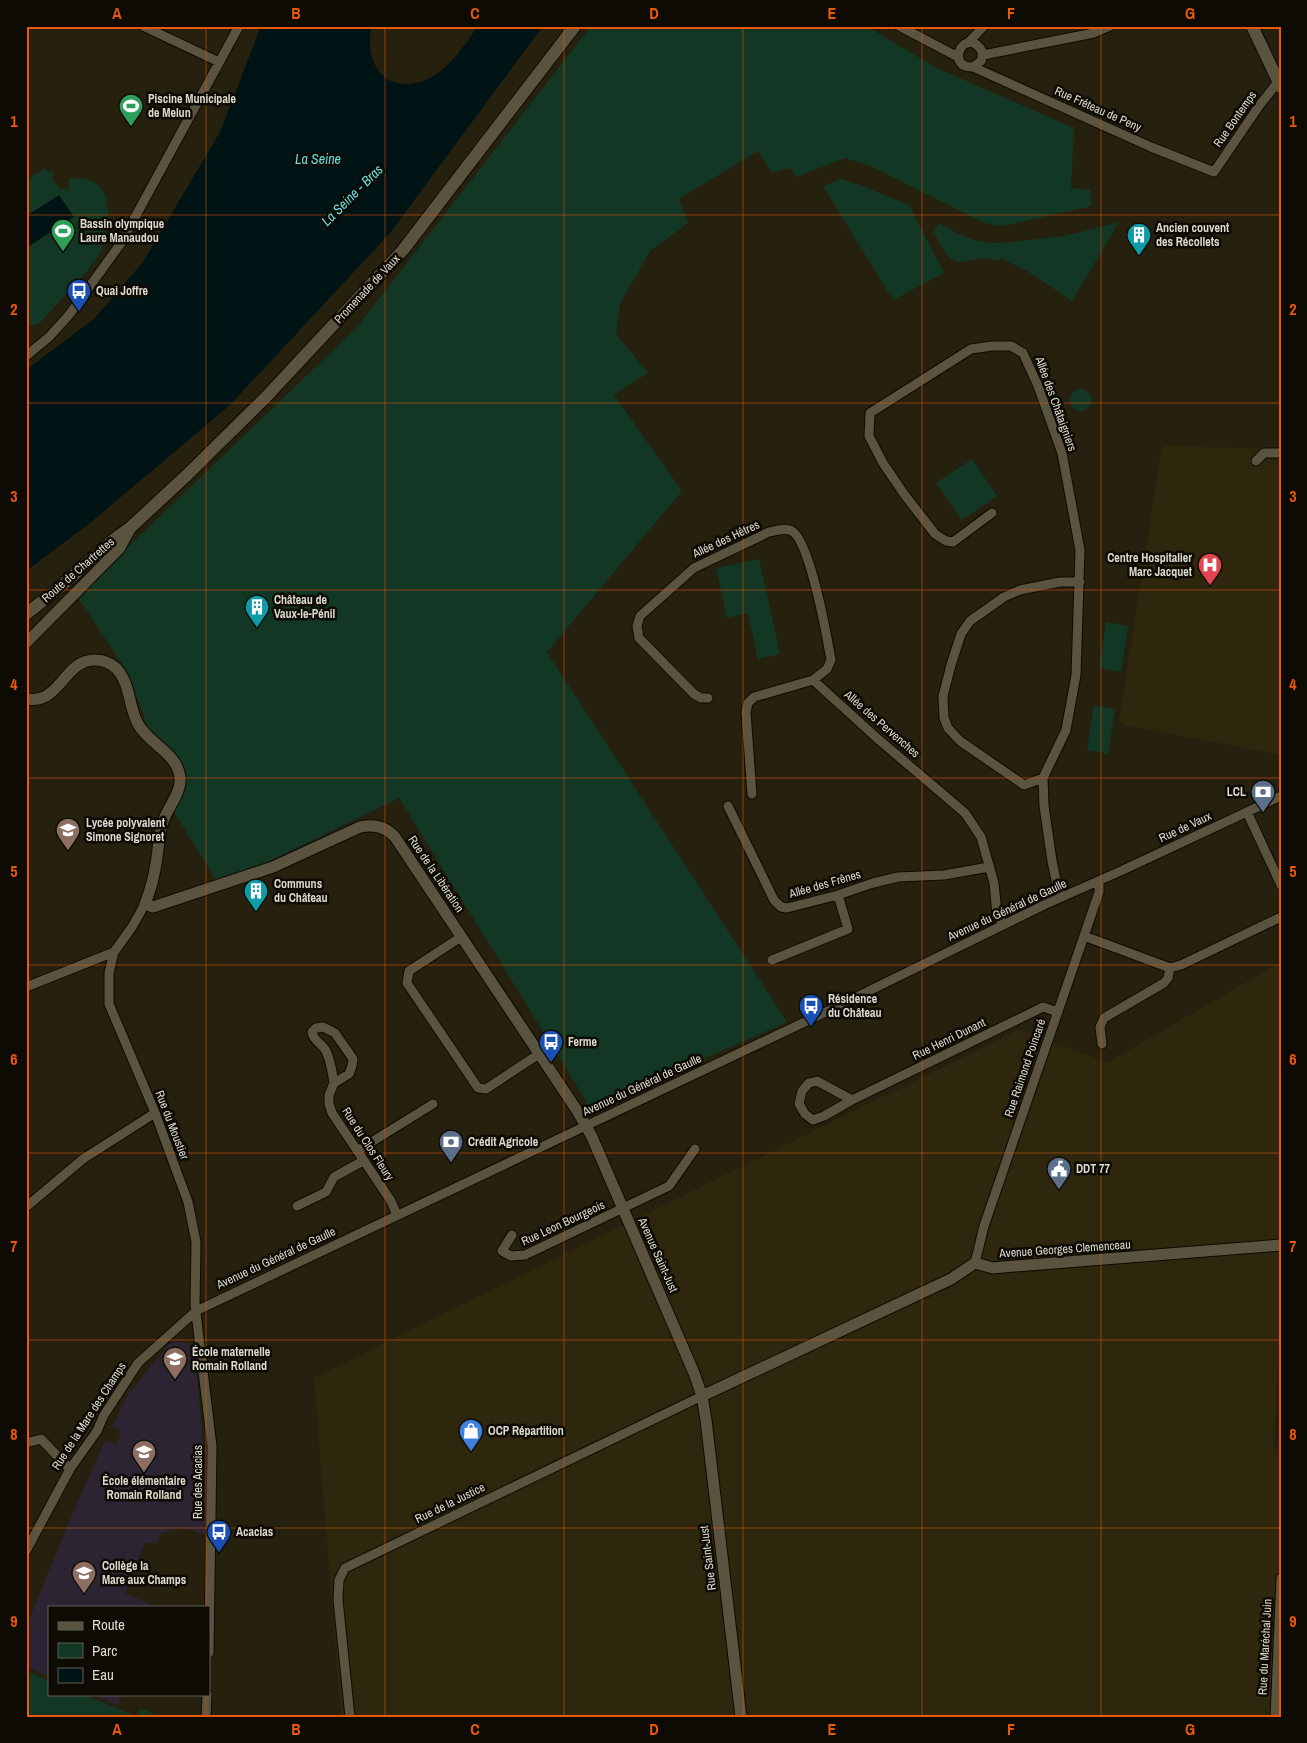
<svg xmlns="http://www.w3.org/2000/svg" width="1307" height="1743" font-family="'Archivo Narrow',sans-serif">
  <rect width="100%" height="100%" fill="#26210e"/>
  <path fill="#2e270d" d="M1165,446L1281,449V755L1124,725L1119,720L1161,452Z
    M1281,962V1231H1279L1281,1292L1274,1449H1281V1717H341L314,1378L1020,1029L1107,1063Z"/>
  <path fill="#2d2433" d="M175,1342L188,1343L192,1348L195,1355L205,1465L206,1535L191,1530L178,1528L162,1533L157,1543H145L125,1593L157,1607H49V1676L26,1667V1620H29L74,1510L105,1441L117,1444L121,1431L112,1427L127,1396L169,1344Z
    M92,1694H123L118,1705Z"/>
  <path fill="#123724" d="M591,26H866L937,68L1074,128L1071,188L1090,190L1092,206L1003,226L984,223L870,166L846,158L796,177L791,168L772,173L758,151L679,199L688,223L650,251L620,304L616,334L648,373L614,395L682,491L547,652L787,1022L591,1109L399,798L245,873L217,882L174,812L185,778L149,730L128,673L77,596L357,327Z
    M45,168L48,173L51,171L54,175L51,177L60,189L63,188L69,189V178C76,179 85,177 92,181C117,193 109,239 97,258C83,278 64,296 48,314L40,323L26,327V180Z
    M841,179L858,184L909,205L944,273L893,300L823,186Z
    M1119,222L1072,301L1027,271L1000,258L999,261L988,258L959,262L951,259L945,253L934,233L936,227L939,223L960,235L975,240L989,243H1002L1065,236Z
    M1070 400a11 11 0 1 1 22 0a11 11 0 1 1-22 0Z
    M972,459L997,496L962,520L936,483Z
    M759,559L780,654L758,659L748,613L727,618L716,568Z
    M1106,622L1128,626L1121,672L1099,668Z
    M1094,705L1115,709L1108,754L1087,750Z
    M26,1671L49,1681V1694H82L136,1716L140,1708L161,1717H26Z"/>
  <path fill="#001415" d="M261,26H372C365,53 376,86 409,84C415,83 422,82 428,79C451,67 463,47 478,26H543L390,233L230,405L90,523L26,571V370L94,319L143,262L220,132Z
    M59,195L74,217L26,248V216Z"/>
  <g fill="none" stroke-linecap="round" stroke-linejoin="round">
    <defs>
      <path id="minor" d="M143,26L219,62
        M899,26L958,57
        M968,43L984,26
        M983,55L1094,33L1110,26
        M973,67L981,61C983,56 983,50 978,46C962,31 946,68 973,67L1151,147L1214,172L1259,106L1278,82
        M26,356L49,337L69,315L121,243L239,26
        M1256,461L1264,453H1281
        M992,513L953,542L946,541L935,534L904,494L883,463L869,436L870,413L971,349L992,346H1011L1023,353L1038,386L1062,453L1080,550L1076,675L1066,730L1043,778L1044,806L1052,861L1057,885L1062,897
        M708,698H701L694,694L639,638L637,626L640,616L694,568L769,532C776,531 785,527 792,531C810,542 827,637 831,660L827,669L813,680
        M1043,778L1024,785L960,741L948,728L944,718L943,696L951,665L961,634L970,621L1004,597L1020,590L1060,582H1080
        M752,794L746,712L748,703L754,697L813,680L878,739L965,813L981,837L994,883L997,914L1004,925
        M728,806L774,900L781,907L787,908L838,895L873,883L898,877L944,875L989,867
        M1247,812L1281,885
        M145,904L132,927L114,952L109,973V1004L154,1110L188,1202L196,1242L195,1305L212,1446L209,1653
        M1084,936L1170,968
        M461,937L409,971L407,983L478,1088L486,1089L539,1054
        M772,960L848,929L838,895
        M1170,968L1181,965L1281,917
        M26,987L114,952
        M1102,1044L1100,1027L1104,1018L1164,983L1168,978L1170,968
        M334,1083C332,1072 331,1061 326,1051C322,1043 313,1041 312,1032L316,1028L323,1027L335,1033L353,1059L352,1066L349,1074L334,1083L329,1095V1104L332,1113L391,1201L397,1215
        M852,1100L824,1116L813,1120L805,1114L799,1104L802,1091L809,1083L817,1081L852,1100L1043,1007L1058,1012
        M357,1151L433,1104
        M297,1206L326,1192L334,1177L363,1161
        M26,1207L83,1159L155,1113
        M512,1235L502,1251L511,1256L525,1255L669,1186L695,1149
        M975,1263L984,1226L1084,936L1099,892V881
        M26,1443L41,1439L70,1469
        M26,1551L70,1469L97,1431L104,1415L138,1363L196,1311L830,1010L1046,904L1123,870L1281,796
        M206,1717L207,1694
        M350,1717L338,1600L339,1580L345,1568L702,1396
        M1275,1717L1281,1578"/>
      <path id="tertiary" d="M26,643L119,549L131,527
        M26,699C61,705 63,660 95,660C103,660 110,663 116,668C131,684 128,706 138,724C149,744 177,753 180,777C182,791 169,806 164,819C159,831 159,844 157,857C155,873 151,889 145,904L153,907L273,867L360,827C374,824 386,827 395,837L578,1112L592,1137L694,1373L702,1396L706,1420L741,1717
        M702,1396L951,1279L975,1263L993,1268L1003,1267L1281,1245"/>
      <path id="secondary" d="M1252,26L1281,87
        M26,614L59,588L113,540L131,527L187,475L267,396L403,250L575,26"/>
    </defs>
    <use href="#minor" stroke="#0f0a00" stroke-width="11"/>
    <use href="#tertiary" stroke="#0f0a00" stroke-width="13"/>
    <use href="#secondary" stroke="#0f0a00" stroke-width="14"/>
    <use href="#minor" stroke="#59533f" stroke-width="9"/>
    <use href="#tertiary" stroke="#59533f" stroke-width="11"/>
    <use href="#secondary" stroke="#59533f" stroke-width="12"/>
  </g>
  <path fill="none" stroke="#e8590c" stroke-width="1" stroke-opacity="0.55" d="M206,26V1607M385,26V1717M564,26V1717M743,26V1717M922,26V1717M1101,26V1717M26,215H1281M26,403H1281M26,590H1281M26,778H1281M26,965H1281M26,1153H1281M26,1340H1281M26,1528H1281M206,1694V1717"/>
  <defs>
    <symbol id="stadium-pin" viewBox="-11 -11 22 30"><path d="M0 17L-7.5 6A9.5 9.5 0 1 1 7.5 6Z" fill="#2e9e5b" stroke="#0d0b04"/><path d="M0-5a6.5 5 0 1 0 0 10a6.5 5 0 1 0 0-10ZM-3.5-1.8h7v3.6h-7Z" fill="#fff"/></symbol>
    <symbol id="building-pin" viewBox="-11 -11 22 30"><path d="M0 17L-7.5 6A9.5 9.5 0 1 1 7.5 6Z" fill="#0f9aa8" stroke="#0d0b04"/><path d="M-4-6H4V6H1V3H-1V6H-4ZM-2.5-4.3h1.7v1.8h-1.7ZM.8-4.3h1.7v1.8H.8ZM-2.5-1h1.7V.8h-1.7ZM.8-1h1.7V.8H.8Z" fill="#fff"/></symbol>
    <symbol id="bus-pin" viewBox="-11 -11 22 30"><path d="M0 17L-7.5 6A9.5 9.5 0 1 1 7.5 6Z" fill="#1a4fb4" stroke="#0d0b04"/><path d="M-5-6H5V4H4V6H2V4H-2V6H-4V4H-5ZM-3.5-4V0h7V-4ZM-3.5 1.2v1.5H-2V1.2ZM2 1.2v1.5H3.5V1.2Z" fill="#fff"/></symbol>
    <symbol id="hospital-pin" viewBox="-11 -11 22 30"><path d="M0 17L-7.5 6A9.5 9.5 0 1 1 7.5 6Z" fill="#e0444e" stroke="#0d0b04"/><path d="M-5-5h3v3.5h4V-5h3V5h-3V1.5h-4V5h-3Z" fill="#fff"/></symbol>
    <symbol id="bank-pin" viewBox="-11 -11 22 30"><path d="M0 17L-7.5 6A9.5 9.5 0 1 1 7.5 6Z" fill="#5c6f8a" stroke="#0d0b04"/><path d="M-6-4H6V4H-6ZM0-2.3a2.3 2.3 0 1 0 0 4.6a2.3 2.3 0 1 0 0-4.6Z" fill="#fff"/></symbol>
    <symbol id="school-pin" viewBox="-11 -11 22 30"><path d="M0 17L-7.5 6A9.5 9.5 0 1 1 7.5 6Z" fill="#8d6e63" stroke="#0d0b04"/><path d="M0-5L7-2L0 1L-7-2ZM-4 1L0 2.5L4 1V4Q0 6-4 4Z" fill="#fff"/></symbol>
    <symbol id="civic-pin" viewBox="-11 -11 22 30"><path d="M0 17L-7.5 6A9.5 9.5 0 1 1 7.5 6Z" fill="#5c6f8a" stroke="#0d0b04"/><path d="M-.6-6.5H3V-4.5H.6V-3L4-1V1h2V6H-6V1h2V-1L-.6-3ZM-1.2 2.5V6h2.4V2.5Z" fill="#fff"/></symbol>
    <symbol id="shop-pin" viewBox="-11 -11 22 30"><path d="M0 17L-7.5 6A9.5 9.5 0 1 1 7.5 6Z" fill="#3f7fe0" stroke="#0d0b04"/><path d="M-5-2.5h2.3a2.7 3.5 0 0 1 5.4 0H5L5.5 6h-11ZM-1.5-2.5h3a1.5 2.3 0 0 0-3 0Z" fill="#fff"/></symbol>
  </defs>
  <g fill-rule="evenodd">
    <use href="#stadium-pin" x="117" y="92" width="28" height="38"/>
    <use href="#stadium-pin" x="49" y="217" width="28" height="38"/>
    <use href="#building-pin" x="1125" y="221" width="28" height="38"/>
    <use href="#bus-pin" x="65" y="277" width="28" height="38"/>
    <use href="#hospital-pin" x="1196" y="551" width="28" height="38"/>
    <use href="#building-pin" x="243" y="593" width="28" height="38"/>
    <use href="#bank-pin" x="1249" y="778" width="28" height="38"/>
    <use href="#school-pin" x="54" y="816" width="28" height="38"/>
    <use href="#building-pin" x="242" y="877" width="28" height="38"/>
    <use href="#bus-pin" x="797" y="992" width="28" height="38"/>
    <use href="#bus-pin" x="537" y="1028" width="28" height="38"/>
    <use href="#bank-pin" x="437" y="1128" width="28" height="38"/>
    <use href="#civic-pin" x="1045" y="1155" width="28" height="38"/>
    <use href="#school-pin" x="161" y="1345" width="28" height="38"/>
    <use href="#shop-pin" x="457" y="1417" width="28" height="38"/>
    <use href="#school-pin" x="130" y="1438" width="28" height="38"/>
    <use href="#bus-pin" x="205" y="1518" width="28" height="38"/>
    <use href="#school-pin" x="70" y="1559" width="28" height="38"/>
  </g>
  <g text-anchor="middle" stroke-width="5" stroke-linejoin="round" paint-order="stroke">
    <g font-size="12" font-weight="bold" fill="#dddacf" stroke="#0d0b04" text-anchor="start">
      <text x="148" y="103">Piscine Municipale<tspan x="148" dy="14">de Melun</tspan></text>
      <text x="80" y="228">Bassin olympique<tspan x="80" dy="14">Laure Manaudou</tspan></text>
      <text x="1156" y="232">Ancien couvent<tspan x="1156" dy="14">des Récollets</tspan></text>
      <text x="96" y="295">Quai Joffre</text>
      <text x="1192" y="562" text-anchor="end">Centre Hospitalier<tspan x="1192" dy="14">Marc Jacquet</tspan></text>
      <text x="274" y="604">Château de<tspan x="274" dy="14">Vaux-le-Pénil</tspan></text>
      <text x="1246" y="796" text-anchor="end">LCL</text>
      <text x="86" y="827">Lycée polyvalent<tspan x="86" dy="14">Simone Signoret</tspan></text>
      <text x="274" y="888">Communs<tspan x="274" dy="14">du Château</tspan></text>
      <text x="828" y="1003">Résidence<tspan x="828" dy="14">du Château</tspan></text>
      <text x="568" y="1046">Ferme</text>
      <text x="468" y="1146">Crédit Agricole</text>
      <text x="1076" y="1173">DDT 77</text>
      <text x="192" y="1356">École maternelle<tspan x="192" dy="14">Romain Rolland</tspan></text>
      <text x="488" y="1435">OCP Répartition</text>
      <text x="144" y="1485" text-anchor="middle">École élémentaire<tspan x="144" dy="14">Romain Rolland</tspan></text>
      <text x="236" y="1536">Acacias</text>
      <text x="102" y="1570">Collège la<tspan x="102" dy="14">Mare aux Champs</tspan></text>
    </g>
    <g font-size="12" fill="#dddacf" stroke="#0d0b04">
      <text transform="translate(1098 109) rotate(24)" y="4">Rue Fréteau de Peny</text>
      <text transform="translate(1235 119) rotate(-55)" y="4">Rue Bontemps</text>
      <text transform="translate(367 289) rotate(-47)" y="4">Promenade de Vaux</text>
      <text transform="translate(1056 404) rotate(70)" y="4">Allée des Châtaigniers</text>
      <text transform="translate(726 539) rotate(-25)" y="4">Allée des Hêtres</text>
      <text transform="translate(78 570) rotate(-41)" y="4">Route de Chartrettes</text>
      <text transform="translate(882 724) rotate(41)" y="4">Allée des Pervenches</text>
      <text transform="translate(1185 827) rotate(-25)" y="4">Rue de Vaux</text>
      <text transform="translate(436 874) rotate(56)" y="4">Rue de la Libération</text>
      <text transform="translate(825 884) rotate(-16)" y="4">Allée des Frênes</text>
      <text transform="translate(1007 910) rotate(-25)" y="4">Avenue du Général de Gaulle</text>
      <text transform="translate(949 1039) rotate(-26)" y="4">Rue Henri Dunant</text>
      <text transform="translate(1025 1068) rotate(-71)" y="4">Rue Raimond Poincaré</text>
      <text transform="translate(642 1085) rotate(-25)" y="4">Avenue du Général de Gaulle</text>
      <text transform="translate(172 1125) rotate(69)" y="4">Rue du Moustier</text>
      <text transform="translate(368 1144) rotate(57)" y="4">Rue du Clos Fleury</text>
      <text transform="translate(563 1223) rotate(-25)" y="4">Rue Leon Bourgeois</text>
      <text transform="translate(1065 1249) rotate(-4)" y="4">Avenue Georges Clemenceau</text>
      <text transform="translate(658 1255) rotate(66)" y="4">Avenue Saint-Just</text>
      <text transform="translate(276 1258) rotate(-25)" y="4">Avenue du Général de Gaulle</text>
      <text transform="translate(89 1416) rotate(-57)" y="4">Rue de la Mare des Champs</text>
      <text transform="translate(198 1482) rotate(-90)" y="4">Rue des Acacias</text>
      <text transform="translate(450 1503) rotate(-26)" y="4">Rue de la Justice</text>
      <text transform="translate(708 1558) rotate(-97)" y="4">Rue Saint-Just</text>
      <text transform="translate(1265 1647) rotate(-87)" y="4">Rue du Maréchal Juin</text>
    </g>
    <g font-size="14" font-style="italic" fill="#6adcdf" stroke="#0d0b04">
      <text x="318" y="164">La Seine</text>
      <text transform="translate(352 195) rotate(-45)" y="5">La Seine - Bras</text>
    </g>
  </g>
  <rect width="1307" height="1743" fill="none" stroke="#0d0b04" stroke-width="55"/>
  <rect x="48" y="1606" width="162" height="90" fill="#0d0b04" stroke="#605e55"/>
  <rect x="58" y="1622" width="25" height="8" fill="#59533f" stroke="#605e55"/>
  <text x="92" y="1630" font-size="15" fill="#dddacf">Route</text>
  <rect x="58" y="1643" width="25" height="15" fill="#123724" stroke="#605e55"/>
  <text x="92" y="1656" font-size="15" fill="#dddacf">Parc</text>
  <rect x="58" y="1668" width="25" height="15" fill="#001415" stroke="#605e55"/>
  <text x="92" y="1680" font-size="15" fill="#dddacf">Eau</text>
  <rect x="28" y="28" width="1252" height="1688" fill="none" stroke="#e8590c" stroke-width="2"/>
  <g font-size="16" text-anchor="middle" font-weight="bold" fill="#e8590c">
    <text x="117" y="19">A</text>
    <text x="296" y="19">B</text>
    <text x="475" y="19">C</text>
    <text x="654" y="19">D</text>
    <text x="832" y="19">E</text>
    <text x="1011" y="19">F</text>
    <text x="1190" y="19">G</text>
    <text x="14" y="127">1</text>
    <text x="1293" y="127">1</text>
    <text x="14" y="315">2</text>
    <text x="1293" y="315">2</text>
    <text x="14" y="502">3</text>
    <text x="1293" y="502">3</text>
    <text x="14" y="690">4</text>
    <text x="1293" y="690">4</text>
    <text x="14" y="877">5</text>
    <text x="1293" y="877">5</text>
    <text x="14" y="1065">6</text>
    <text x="1293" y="1065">6</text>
    <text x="14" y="1252">7</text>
    <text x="1293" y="1252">7</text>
    <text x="14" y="1440">8</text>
    <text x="1293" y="1440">8</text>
    <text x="14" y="1627">9</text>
    <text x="1293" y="1627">9</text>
    <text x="117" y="1735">A</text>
    <text x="296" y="1735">B</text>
    <text x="475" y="1735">C</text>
    <text x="654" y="1735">D</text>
    <text x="832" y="1735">E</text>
    <text x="1011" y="1735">F</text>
    <text x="1190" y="1735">G</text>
  </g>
</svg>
